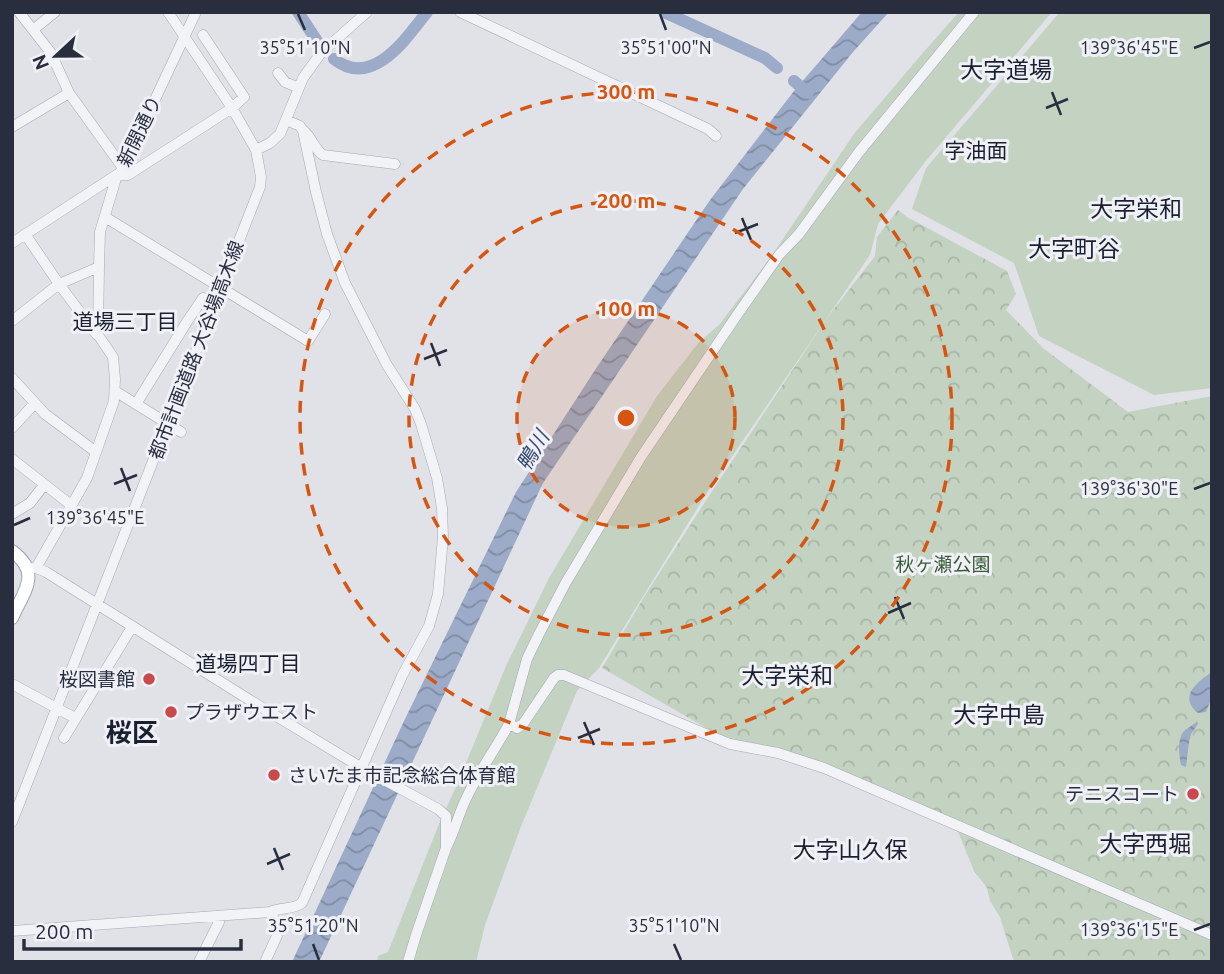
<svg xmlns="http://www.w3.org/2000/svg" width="1224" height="974" font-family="Ubuntu,'Noto Sans JP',sans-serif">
  <defs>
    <pattern id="park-crowns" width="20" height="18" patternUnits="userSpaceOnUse" patternTransform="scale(1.75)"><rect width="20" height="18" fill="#c3d2c1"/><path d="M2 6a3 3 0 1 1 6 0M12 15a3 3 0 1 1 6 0" fill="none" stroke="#a8b5a7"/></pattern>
    <pattern id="water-waves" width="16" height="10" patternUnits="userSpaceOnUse" patternTransform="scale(1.75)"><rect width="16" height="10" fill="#9cabc7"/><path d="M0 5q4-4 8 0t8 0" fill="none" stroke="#7f8ca3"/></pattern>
  </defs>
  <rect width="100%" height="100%" fill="#e0e2e8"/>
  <path fill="#c3d2c1" d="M959,12H1052L925,162L878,224L870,255L703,499L599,668L577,691L520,829L485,925L476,962H377L378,956L388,952L439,824L456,787L506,666L549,578L657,396L699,342L719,325L770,258L854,134L921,55Z
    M1060,12H1212V388L1154,395L1039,336L1014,263L912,209L926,168Z"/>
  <path fill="url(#park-crowns)" d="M898,210L907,217L1007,271L1016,294L1006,310L1043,348L1128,412L1212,396V962H1014L1000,917L990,901L987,888L974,871L954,822L856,780L729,741L602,668L644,597L701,508L827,318L875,256L877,237Z"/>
  <path fill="url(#water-waves)" d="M862,12H889L853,52L743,189L543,483L319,962H292L404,721L516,492L597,367L710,200L794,91Z
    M1212,672V697L1206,712L1198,713C1178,697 1197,682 1212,672Z
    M1197,721L1198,724L1191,734L1189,742L1186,767L1181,765C1179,756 1177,739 1184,731C1188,727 1193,726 1197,721Z"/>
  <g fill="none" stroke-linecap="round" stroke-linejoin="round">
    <path stroke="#9cabc7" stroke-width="12" d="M298,12L317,41
      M664,12L765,58L777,68
      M334,59C372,89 405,40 427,12
      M794,81L808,93"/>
    <defs>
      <path id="minor" d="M19,12L51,53L69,93L123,168
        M460,12L708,129L716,136
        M33,30L55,12
        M278,73L285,82L299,88
        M12,127L69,93
        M304,131C312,138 315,150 323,155L395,164
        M256,150L270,143L280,134L303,78L321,53L367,12
        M105,217L308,341L325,314
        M25,234L59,284L97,335
        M12,243L121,172L196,12
        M12,321L59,284L99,267
        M12,378L45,414L96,452
        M115,391L181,432
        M136,404L188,320L203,298L214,302
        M12,428L35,403
        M12,459L71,505
        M12,514L30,503L44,485
        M28,568H36L46,572L248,699L362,768L438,809L446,816V848C454,833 458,816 465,801C477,774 495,750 509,724L517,728L523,724L554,678L558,675H564L730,744L778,753L824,768L1212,935
        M36,568L87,478L114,401L115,379L113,357L98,335L99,267L100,232L117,175H128L232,108L244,97L203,35
        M12,684L75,718
        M509,724L527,659L539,634L565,584L641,457L737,315L779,255L799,234L859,152L974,12
        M64,738L132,627
        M12,822L260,187L261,177L256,150L232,108L168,12
        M12,931L270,912C280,907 293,910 302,903L402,676L429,626L438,594L443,537L442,508L437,478L421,424L415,409L387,365L345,283L327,234L316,192L303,131L300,126L286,120
        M199,962L219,922V916
        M265,962L280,929L270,912
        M408,962L416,935L446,848"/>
      <path id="major" d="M12,551C42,573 24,591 12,618"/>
    </defs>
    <use href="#minor" stroke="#a5a8b2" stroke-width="11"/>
    <use href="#major" stroke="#a0a5b3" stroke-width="14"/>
    <use href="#minor" stroke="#f2f3f7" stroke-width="10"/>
    <use href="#major" stroke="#fff" stroke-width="12"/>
  </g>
  <path fill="none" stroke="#292e3f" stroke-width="2.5" d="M298,14L305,30M660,14L666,30M1194,48L1210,42M1052,92L1061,115M1046,108L1068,99M742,218L751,240M735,233L758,224M431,343L440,366M424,359L447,350M121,468L130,491M114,484L137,475M1194,489L1210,483M14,525L30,518M895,597L904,619M888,613L911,603M584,722L594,745M578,738L600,729M274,848L283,870M267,864L290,854M1194,930L1210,924M313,944L319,960M674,944L681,960"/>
  <circle cx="626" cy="418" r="109" fill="#d55511" fill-opacity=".12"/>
  <g fill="none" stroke="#d55511" stroke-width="3.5" stroke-dasharray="12 9">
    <circle cx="626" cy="418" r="109"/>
    <circle cx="626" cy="418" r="217"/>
    <circle cx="626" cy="418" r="326"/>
  </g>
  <g fill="#c84a4c" stroke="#eff1f6" stroke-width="2.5">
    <circle cx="149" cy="679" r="7"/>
    <circle cx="171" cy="712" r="7"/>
    <circle cx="274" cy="775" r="7"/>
    <circle cx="1193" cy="794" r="7"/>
  </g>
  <g text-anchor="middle" stroke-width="6" stroke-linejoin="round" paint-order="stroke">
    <g font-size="19" fill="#292e3f" stroke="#eff1f6">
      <text transform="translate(139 131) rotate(-64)" y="7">新開通り</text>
      <text transform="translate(196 350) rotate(-69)" y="7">都市計画道路 大谷場高木線</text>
    </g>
    <g font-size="19" fill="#395a37" stroke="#eff1f6">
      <text x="943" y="571">秋ヶ瀬公園</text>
    </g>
    <g font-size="19" fill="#292e3f" stroke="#eff1f6" text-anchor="end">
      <text x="135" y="686">桜図書館</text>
      <text x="185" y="719" text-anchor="start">プラザウエスト</text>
      <text x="288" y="782" text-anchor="start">さいたま市記念総合体育館</text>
      <text x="1179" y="801">テニスコート</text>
    </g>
    <g font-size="21" fill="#1b2030" stroke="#eff1f6">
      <text x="976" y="158">字油面</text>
      <text x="125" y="329">道場三丁目</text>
      <text x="248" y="671">道場四丁目</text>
    </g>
    <g font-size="21" font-style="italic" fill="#354871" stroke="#eff1f6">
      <text transform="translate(533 451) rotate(-59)" y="7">鴨川</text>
    </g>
    <g font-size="23" fill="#1b2030" stroke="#eff1f6">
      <text x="1006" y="78">大字道場</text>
      <text x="1136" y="217">大字栄和</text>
      <text x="1074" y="257">大字町谷</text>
      <text x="787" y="684">大字栄和</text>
      <text x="999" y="723">大字中島</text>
      <text x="1145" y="852">大字西堀</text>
      <text x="850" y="858">大字山久保</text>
    </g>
    <g font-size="26" font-weight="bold" fill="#1b2030" stroke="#eff1f6">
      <text x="132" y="742">桜区</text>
    </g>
  </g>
  <g font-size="18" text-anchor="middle" fill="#292e3f" stroke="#eff1f6" stroke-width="6" stroke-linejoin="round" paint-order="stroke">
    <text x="305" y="54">35°51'10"N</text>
    <text x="666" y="54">35°51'00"N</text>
    <text x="1129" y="54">139°36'45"E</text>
    <text x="1129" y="495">139°36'30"E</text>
    <text x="95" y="524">139°36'45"E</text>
    <text x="313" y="932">35°51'20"N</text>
    <text x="674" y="932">35°51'10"N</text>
    <text x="1129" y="936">139°36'15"E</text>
  </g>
  <circle cx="626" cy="418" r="10" fill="#d55511" stroke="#eff1f6" stroke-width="3.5"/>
  <g font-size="21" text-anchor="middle" font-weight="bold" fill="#d55511" stroke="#eff1f6" stroke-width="6" stroke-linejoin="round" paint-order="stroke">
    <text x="626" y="99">300 m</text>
    <text x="626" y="208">200 m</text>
    <text x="626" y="316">100 m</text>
  </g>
  <rect width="1224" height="974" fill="none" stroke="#292e3f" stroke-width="28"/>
  <g transform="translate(56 56) rotate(248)" stroke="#eff1f6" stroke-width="5" paint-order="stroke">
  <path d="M0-5L12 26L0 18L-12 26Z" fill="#292e3f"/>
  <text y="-10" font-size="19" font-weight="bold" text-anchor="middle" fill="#292e3f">N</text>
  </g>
  <path d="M24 939v10h217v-10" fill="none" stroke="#292e3f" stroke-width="3.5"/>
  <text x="35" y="939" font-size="21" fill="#292e3f" stroke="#eff1f6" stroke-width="5" paint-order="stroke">200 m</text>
</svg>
